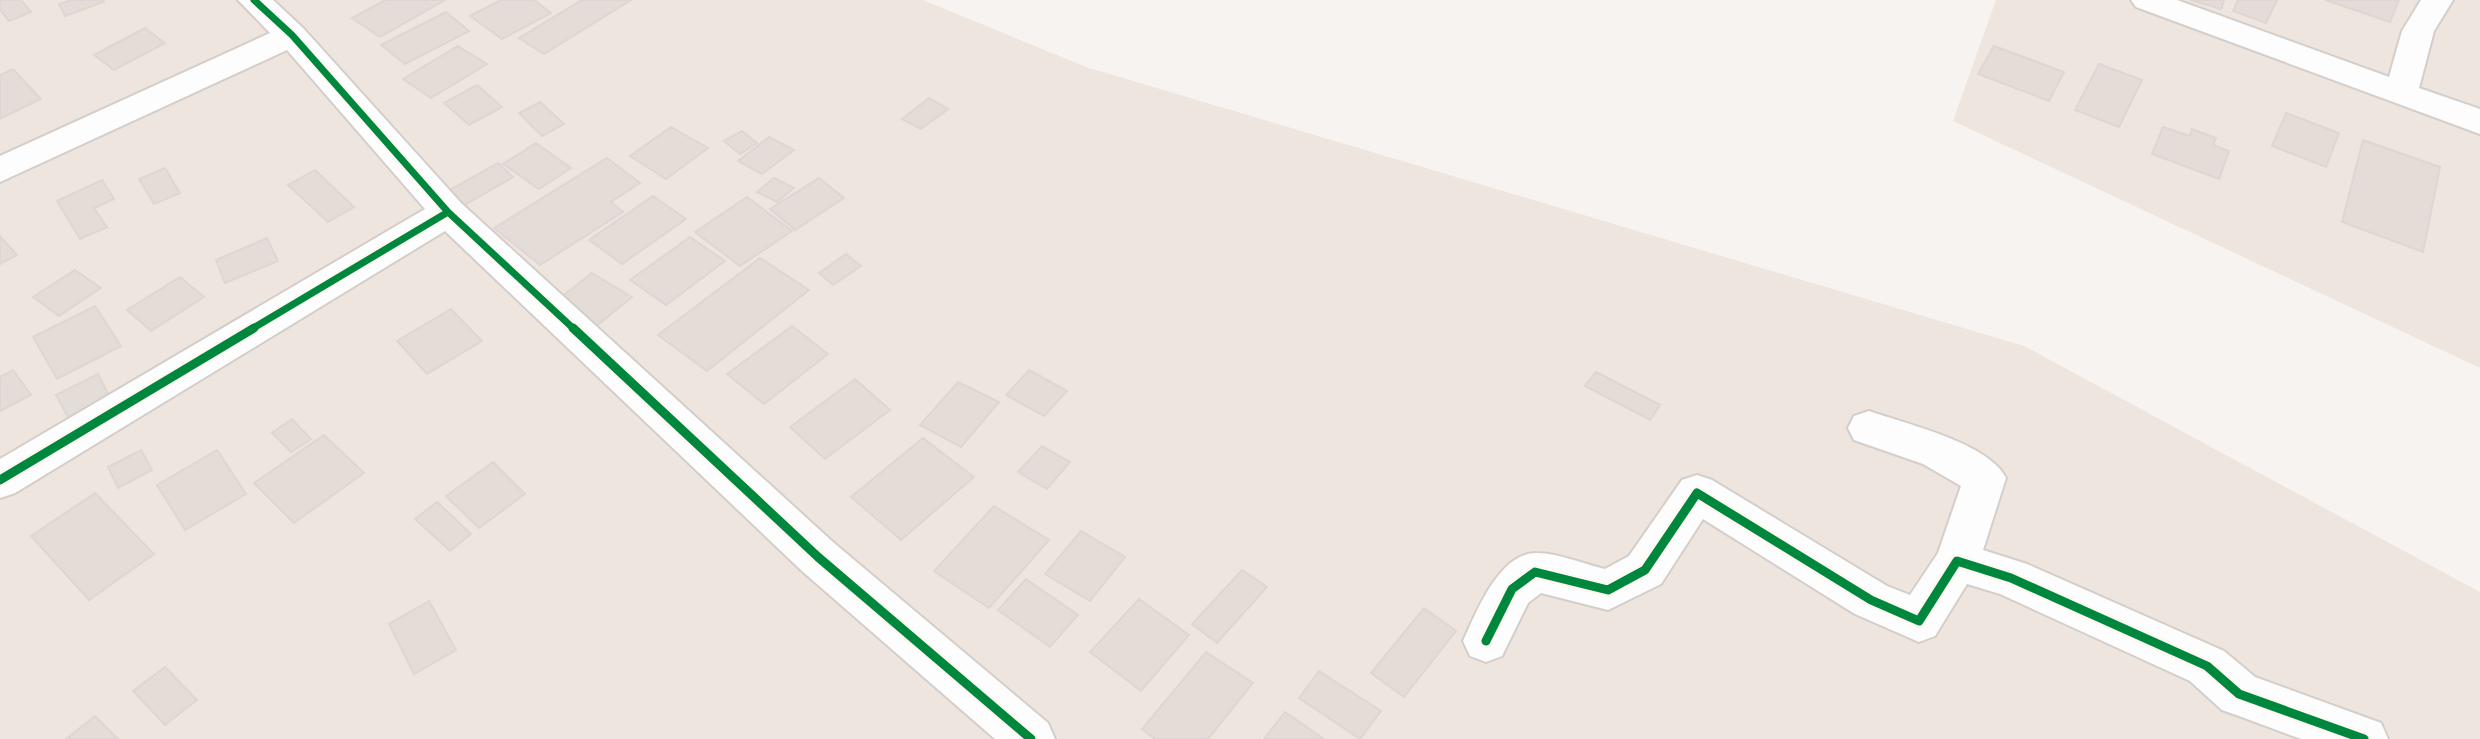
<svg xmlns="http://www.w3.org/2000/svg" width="2480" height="739" font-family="'Nunito Sans',sans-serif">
  <rect width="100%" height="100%" fill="#f6f3f0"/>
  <path fill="#eee5de" d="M0,0H923L1086,67L2024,346L2480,592V739H0Z
    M1996,0H2480V368L1953,121Z"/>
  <path fill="#e3dcd7" stroke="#dfd6d3" stroke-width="2" d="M0,0H21L31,12L9,21L0,10Z
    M71,0H103L104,2L65,16L59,4Z
    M385,0H445L380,37L352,18Z
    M501,0H534L551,13L502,39L470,16Z
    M582,0H631L544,54L519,38Z
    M2191,0H2224L2221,9Z
    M2238,0H2277L2266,23L2233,11Z
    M2325,0H2399L2390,22Z
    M446,12L469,31L405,64L381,45Z
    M145,28L165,43L114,70L94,55Z
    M458,46L487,64L431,98L403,79Z
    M1994,46L2064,72L2049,101L1978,74Z
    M2099,64L2142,80L2119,127L2075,110Z
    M13,69L41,99L0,119V75Z
    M477,85L502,107L469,125L444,103Z
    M929,98L948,109L921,129L902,119Z
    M540,102L564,124L542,136L519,113Z
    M2286,113L2339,133L2326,167L2272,146Z
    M671,127L708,148L666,179L630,156Z
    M2163,127L2190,136L2192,129L2216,138L2213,145L2229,151L2219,179L2152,154Z
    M742,131L757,143L740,154L724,141Z
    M769,137L794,150L762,174L738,161Z
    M2363,140L2440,167L2423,252L2342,222Z
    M536,143L571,168L539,189L503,164Z
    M607,158L640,183L611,202L623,212L540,265L494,228Z
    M498,163L513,177L463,206L448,191Z
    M165,168L180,193L154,204L139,179Z
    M315,170L354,207L328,222L288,185Z
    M774,178L794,188L777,202L757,192Z
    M819,178L844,198L795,230L770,209Z
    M102,180L114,199L94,208L107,227L80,239L57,201Z
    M653,196L686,219L622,264L589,240Z
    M747,197L792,231L740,266L695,232Z
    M0,236L17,255L0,264Z
    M690,237L725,261L666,305L630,280Z
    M267,238L278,261L225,283L216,260Z
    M846,254L861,266L833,285L819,273Z
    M760,258L809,290L707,371L658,335Z
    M75,270L101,288L59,316L33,297Z
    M592,273L632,297L590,331L550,306Z
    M180,277L204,297L151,331L127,310Z
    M95,306L121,346L57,379L33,337Z
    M451,309L482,341L427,374L397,341Z
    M792,326L828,354L764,404L727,374Z
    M13,370L31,395L0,411V377Z
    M1029,370L1067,391L1044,416L1006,395Z
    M1596,372L1660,405L1650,420L1585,386Z
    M98,374L115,407L74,428L56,395Z
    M855,379L890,410L825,459L790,427Z
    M958,382L999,402L961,447L920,425Z
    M292,419L311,439L291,452L272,433Z
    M324,435L364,473L294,523L254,483Z
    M923,438L974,477L901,540L851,497Z
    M1042,446L1070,462L1047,489L1018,472Z
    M141,450L152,470L118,488L108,467Z
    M217,450L246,494L185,530L157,485Z
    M493,462L525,494L479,528L446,496Z
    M95,493L154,554L89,600L31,536Z
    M437,502L471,534L450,551L415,519Z
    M994,506L1049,540L989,608L934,571Z
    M1081,531L1125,557L1090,601L1045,574Z
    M1242,570L1267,587L1217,643L1192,624Z
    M1026,579L1078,615L1050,647L998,610Z
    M1139,599L1189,635L1141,691L1090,652Z
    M429,601L456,650L414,674L389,624Z
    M1424,608L1456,631L1404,697L1371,673Z
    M1206,652L1253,683L1208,739H1155L1142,729Z
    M165,667L197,700L165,725L133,691Z
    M1319,671L1381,711L1360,739L1299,698Z
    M1285,712L1324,739H1264Z
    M95,716L118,739H66Z"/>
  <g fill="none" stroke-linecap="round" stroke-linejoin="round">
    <defs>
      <path id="street" d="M238,0H273L303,28L461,203L834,543L1048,723L1055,739H995L802,571L445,231L15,493L0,498V459L425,209L287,50L0,182V156L270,33Z
        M2131,0H2177L2389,77L2402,31L2421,0H2453L2434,31L2419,88L2480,109V134L2136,7Z
        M1869,411C1906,424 1989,443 2006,478L1983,550L2027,564L2224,651L2255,677L2381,723L2388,739H2301L2239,716L2222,710L2190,681L2000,594L1967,584L1935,636L1919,642L1855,614L1703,519L1661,584L1608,610L1541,593L1528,603L1502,656L1486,662L1470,656L1463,641C1476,613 1499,552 1537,553C1558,553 1584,564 1605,569L1629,556L1682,480L1697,475L1712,480L1887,586L1910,595L1938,553L1961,486L1923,464L1854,440L1848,428L1854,416Z"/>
    </defs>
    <use href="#street" stroke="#d4cecb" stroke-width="4"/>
    <use href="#street" fill="#fefdfd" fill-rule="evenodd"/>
    <defs>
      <path id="cycleway-far1" d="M254,0L292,35L448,212L575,330
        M250,330L448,212"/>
      <path id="cycleway" d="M573,328L818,557L1031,739
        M0,480L254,328
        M1486,641L1512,589L1535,572L1608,590L1645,570L1697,493L1871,600L1919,621L1957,561L2011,578L2207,666L2239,694L2364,739"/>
    </defs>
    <use href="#cycleway-far1" stroke="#fdf8f2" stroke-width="11"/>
    <use href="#cycleway" stroke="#fdf8f2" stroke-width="14"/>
    <use href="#cycleway-far1" stroke="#00873e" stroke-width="7"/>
    <use href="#cycleway" stroke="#00873e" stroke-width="9"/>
  </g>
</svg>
